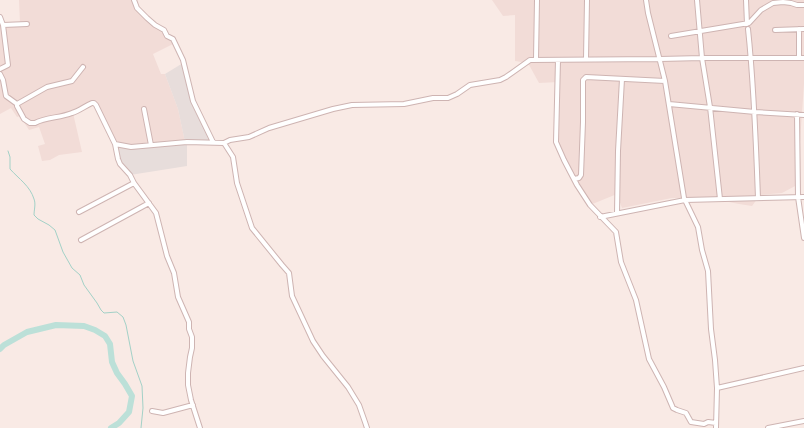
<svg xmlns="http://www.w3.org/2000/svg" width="804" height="428" font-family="'Titillium Web',sans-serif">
  <rect width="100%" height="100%" fill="#f9eae5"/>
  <path fill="#f2dcd7" d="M19,0H134L137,8L161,28L175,43L153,54L161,74H165L178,109L185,142L131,147L115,144L95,103L73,113L82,152L59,155L50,160L42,161L38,146L45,144L39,127L29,130L20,116L17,117L11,108L0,114V24L20,23Z
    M492,0H804V84L797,185L782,193L760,195L752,206L739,204L724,201L684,198H672L622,208L617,194L590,205L559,148V82L539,83L528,63L515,61V15L503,16Z"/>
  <path fill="#e7dddb" d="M183,63L191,92L213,142H187V166L130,175L120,164L115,144L121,146L185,142L178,109L165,74Z"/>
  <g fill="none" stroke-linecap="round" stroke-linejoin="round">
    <path stroke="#a3d1c7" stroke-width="1" d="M8,151L10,157V169C19,179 30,186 34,199C36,204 34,210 34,215L38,219L49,225L55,230L63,252L72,268L80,275L84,285L97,303L101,310L104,313L117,312L123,317L126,325L133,361L142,386L143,408L141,428"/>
    <path stroke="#bce0d8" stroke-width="6" d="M0,349L4,345L27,332L56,325L84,326L95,330L105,336L110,344L112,362L117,373L125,384L132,396L129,412L119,423L111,428"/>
    <defs>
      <path id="minor" d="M134,0L137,8L147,18L155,25L164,30L167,36L173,39L183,60L193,101L213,142
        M646,0L648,13L665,81L684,198L698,227L702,250L708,271L711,329L715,360L717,388L716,428
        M697,0L702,58L710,107L720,199
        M746,0L747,24
        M0,17L3,25L8,65L0,69
        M3,25L27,24
        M748,29C754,85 756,142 758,198
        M799,29V57
        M775,30L804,29
        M671,36L749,23L761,10L773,3L783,2L791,3L797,5H804
        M536,59L537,0
        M586,59L587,0
        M558,60L556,142L564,160L577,185L590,205L616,232L621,262L636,300L649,359L664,387L673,408L677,410L686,413L691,422L704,424L708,422L716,423
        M0,74L3,80L6,96L17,104V106L24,119L30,123H35C46,117 60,118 72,113C79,111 85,106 92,103H94L96,105L115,144L118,159L120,164L130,175L134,183L156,213L167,256L174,273L178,297L189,322V329L192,337V348L190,357L188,373V385L191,400L200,428
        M17,104L47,87L72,81L83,67
        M669,104L755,112L804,115
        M144,109L151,145
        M797,114L798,197L804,238
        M224,143L233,157L237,183L252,228L282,265L289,273L292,296L313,341L323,356L348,387L359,405L365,422L367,428
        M115,144L131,147L187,142L224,143L230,140L249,137L269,128L333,109L352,105L404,104L433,98H448L457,94L470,85L500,80L506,77L530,60L660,59L702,58H804
        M574,179L579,178L581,175L583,122V80L586,77L665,81
        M79,212L134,183
        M617,213L618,151L622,79
        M600,217L685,200L804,197
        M81,240L149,203
        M717,388L804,368
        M152,411L163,413L193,405
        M768,428L804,421"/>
    </defs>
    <use href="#minor" stroke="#ceb4b2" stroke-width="6"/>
    <use href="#minor" stroke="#fff" stroke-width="4"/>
  </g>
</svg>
